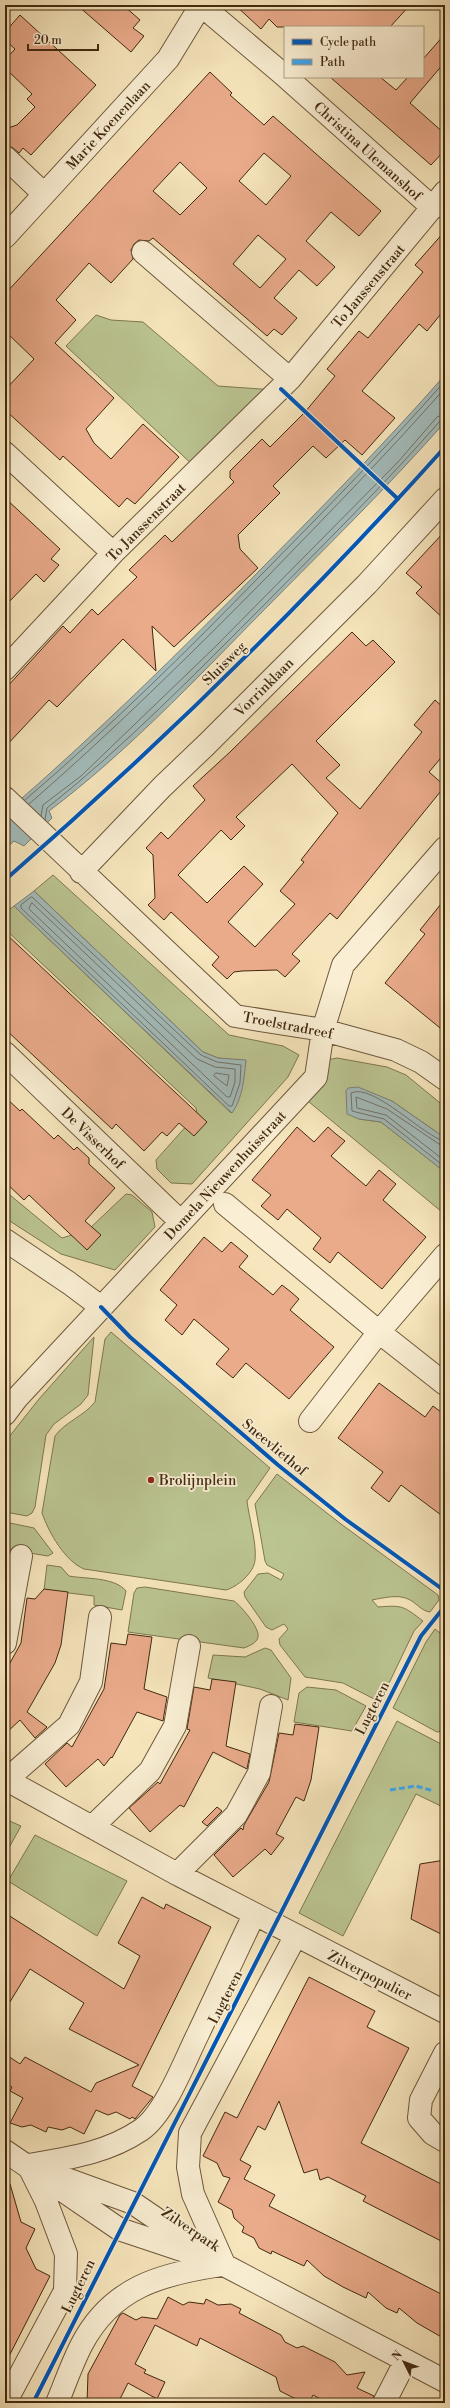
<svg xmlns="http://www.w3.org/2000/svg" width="450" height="2408" font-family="'Libre Bodoni',serif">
  <rect width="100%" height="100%" fill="#f7e6bd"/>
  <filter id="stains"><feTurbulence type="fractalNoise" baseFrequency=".005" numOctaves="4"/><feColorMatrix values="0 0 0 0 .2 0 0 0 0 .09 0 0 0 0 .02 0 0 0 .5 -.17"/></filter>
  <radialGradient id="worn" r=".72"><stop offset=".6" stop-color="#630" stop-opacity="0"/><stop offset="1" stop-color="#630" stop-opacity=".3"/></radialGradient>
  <path fill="#bbc592" stroke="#7e7751" d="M96,315L111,320L143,322L218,386L275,390L196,468L66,346Z
    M53,875L229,1035L283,1046L299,1055L288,1077L192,1184L171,1183L157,1169L156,1160L197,1114L196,1108L5,929V913L14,906L231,1113L246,1061L218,1058L203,1052L34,891Z
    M337,1058L387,1067L406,1075L445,1107V1138L392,1101L359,1119L381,1122L445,1172V1209L442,1212L303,1097L327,1060Z
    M5,1191L62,1238L88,1230L126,1194L132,1195L152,1212L155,1227L115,1270L61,1254L5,1218Z
    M111,1332L270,1468L247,1501C249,1518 257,1544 255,1560C254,1573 237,1587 226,1590L84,1569C65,1561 49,1533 42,1513L55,1436C65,1422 84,1416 95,1402L105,1339Z
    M94,1337L88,1395L81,1404L54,1424L46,1435L35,1507L32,1513L27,1516L5,1512V1442L39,1399Z
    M277,1474L341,1524L438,1595L439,1600L430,1612C421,1611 416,1602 408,1599C398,1594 383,1598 372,1600L378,1607C403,1605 403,1606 423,1621L414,1631L380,1702L343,1683L305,1677L280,1645L279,1639L288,1629L284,1624L272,1630L266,1627L245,1597L244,1592L258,1574L268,1573L281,1580L284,1574L267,1565L265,1561L255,1504Z
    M5,1522L34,1528L53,1553L48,1556L5,1549Z
    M47,1565L61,1567L69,1576C85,1579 115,1577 126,1591L122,1610L94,1605V1596L44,1590Z
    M145,1587L234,1601C241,1606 260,1628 258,1637C257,1643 249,1646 244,1648L128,1632L134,1593L137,1588Z
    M435,1629L445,1637V1731L437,1732L393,1708L426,1642Z
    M265,1648L271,1650L291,1678L288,1700L260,1689L208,1678L213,1655L245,1657Z
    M307,1687L336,1690L366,1706L352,1731L294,1722L299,1693Z
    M397,1721L445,1746V1808L416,1794L343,1936L299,1913Z
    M5,1819L21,1826L5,1855Z
    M35,1835L127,1881L97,1936L8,1881Z"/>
  <path fill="#a3bcbc" stroke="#7c8177" d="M445,375V422C387,488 323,550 261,613C193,682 126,753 49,811L52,818L24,846L14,841L5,849V813C95,735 180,652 263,567C325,504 387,441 445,375Z
    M34,891L203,1052L218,1058L246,1060C244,1079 243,1097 232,1113L14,906Z
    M358,1087L392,1101L445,1138V1172L381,1122L359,1119L347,1114L346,1091L348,1088Z"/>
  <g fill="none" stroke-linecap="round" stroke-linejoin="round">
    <path stroke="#727266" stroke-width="1" d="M25,800C108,729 186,652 263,573C325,510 387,447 445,381
      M29,804C112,732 190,655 267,577C327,515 388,453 445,388
      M41,816L43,805L81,776L214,648L398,462L437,417L445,414
      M45,820L47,808C125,746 196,673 267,602C326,542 385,484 440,421L445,420
      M32,897L201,1055L217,1062L241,1065L240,1083L232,1106H229L21,908V905Z
      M32,903L197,1059L215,1067L235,1069V1082L230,1097H227L29,909Z
      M216,1073L229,1075L227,1086L214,1076Z
      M445,1141C426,1139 373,1082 351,1093L352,1111L384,1119L445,1167
      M445,1146L439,1144L387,1109L356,1097L357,1108L386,1115L445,1161"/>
  </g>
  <path fill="#eaab8b" stroke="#412910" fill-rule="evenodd" d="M77,5H123L140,20L133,28L144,36L131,52Z
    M235,5H410L390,27H277L269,19L261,29Z
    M20,15L96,85L31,155L23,148L19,153L13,148L5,145V129L17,125L35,107L27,99L32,94L5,68V60L15,49L5,40V32Z
    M445,34V62L410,103L445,134V150L431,165L330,77H380L396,90L408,77H423V59Z
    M210,72L232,93L230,95L264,125L273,116L381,211L359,236L331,212L306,241L335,267L317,286L299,270L274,298L297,318L282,335L274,329L267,336L153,238L149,241L139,240L134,244L131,250L133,259L111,283L89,263L56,300L76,320L55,343L114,398L86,429L94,443L111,459L143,424L179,457L135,504L127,498L119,507L63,456L60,460L5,410V390L34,359L5,331V294ZM264,153L291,176L266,205L239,181ZM180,162L207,188L180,215L153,191ZM258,235L286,259L260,288L233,264Z
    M445,231V309L427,331L419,324L362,391L395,418L362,455L345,440L326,458L313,446L273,486L280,493L238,535L240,549L258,568L174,647L152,626L156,671L123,639L57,707L49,700L5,747V689L63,626L70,633L92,609L98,615L137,577L129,570L165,535L172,542L234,482L230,478V471L262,439L270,447L305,412L335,376L327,369L359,331L368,338L423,272L415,265Z
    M5,498L60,549L51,559L59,565L44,582L36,574L5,606Z
    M445,531V620L416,593L422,587L406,573Z
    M352,632L366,646L373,640L395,662L316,741L340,765L326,778L360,809L422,732L414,725L435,700L445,709V753L429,772L445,786L337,919L330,913L292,954L300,961L285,977L277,970L242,971L234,972L227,979L212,965L219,957L171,912L164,920L148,905L155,898L154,876L153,855L146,848L161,832L168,839L205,800L193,786L230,752ZM292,764L338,813L301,860L304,862L280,891L295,904L255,947L228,922L263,884L244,866L207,903L178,875L221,830L231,840L245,826L236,817Z
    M445,899V1032L385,983L425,934L420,930Z
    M5,933L207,1122L194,1136L179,1123L167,1136L162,1132L144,1151L116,1124L112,1129L5,1029Z
    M5,1097L20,1111L22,1109L54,1139L58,1135L74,1150L77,1147L89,1158V1164L115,1188L85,1221L101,1235L87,1250L29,1195L24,1200L5,1182Z
    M297,1127L314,1142L328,1127L336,1134L345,1141L331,1156L366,1186L379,1170L396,1184L383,1200L426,1237L382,1289L338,1252L330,1263L313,1249L321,1238L287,1209L278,1220L261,1206L271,1195L252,1180Z
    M204,1237L222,1252L231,1242L248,1256L239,1267L273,1295L282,1285L291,1292L299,1299L290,1310L334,1347L289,1399L246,1363L233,1378L216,1364L229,1349L194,1319L182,1335L165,1320L177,1305L160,1290Z
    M379,1383L425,1417L433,1406L445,1415V1518L401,1485L389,1502L371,1488L383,1472L338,1438Z
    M44,1589L68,1592L61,1645L55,1663L27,1712L47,1727L35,1738L20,1720L5,1734V1672L21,1643L27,1598L35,1599Z
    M128,1634L152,1637L144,1689L167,1697L163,1721L137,1712L112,1758L111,1757L104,1766L98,1759L66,1787L45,1764L67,1743L72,1747L104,1689L111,1643L126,1645Z
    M212,1679L236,1682L226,1746L250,1754L247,1769L213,1752L184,1807L180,1805L150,1832L129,1808L158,1782L160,1784L190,1730L187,1729L194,1687L210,1690Z
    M295,1724L319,1727L311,1780L304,1801L296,1797L276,1834L284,1838L271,1855L265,1849L233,1877L214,1855L241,1828L243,1830L244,1825L269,1782L279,1733L293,1735Z
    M217,1807L222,1811L207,1826L202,1822Z
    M445,1860V1936L411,1919L420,1864Z
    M142,1897L164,1909L166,1904L211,1927L132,2086L153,2097L135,2119L132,2117L130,2119L116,2112L108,2115L96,2110L84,2134L70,2127L62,2130L48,2127L46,2132L31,2125L22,2127L10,2123L23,2098L10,2091L12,2087L5,2083V2054L20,2064L25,2057L91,2092L96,2083L139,2065L69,2029L84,2003L30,1969L5,2010V1913L124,1989L140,1956L118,1943Z
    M309,1977L375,2011L367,2027L409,2048L361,2143L445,2186V2243L363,2201L366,2196L328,2177L320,2180L317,2169L304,2173L279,2101L265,2130L258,2126L240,2160L251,2166L244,2179L275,2195L269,2206L445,2296V2339L417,2323L399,2308L397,2313L386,2308L368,2292L366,2298L343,2287L324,2276L307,2260L304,2266L272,2251L271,2254L259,2248L254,2238L242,2232L244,2227L234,2218L232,2210L218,2202L230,2178L223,2176L217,2163L203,2156L225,2112L237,2118Z
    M10,2184L21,2222L35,2229L26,2248L36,2269L50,2276L5,2364V2185Z
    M168,2297L183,2305L189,2302L204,2304L206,2299L218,2305L231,2304L241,2309L239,2313L281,2335L285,2342L297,2348L303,2346L335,2362L347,2375L365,2372L357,2388L374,2396L372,2403H328L313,2395L309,2403H304L280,2391L276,2377L200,2338L197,2346L155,2325L135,2364L146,2370L144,2373L165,2382L157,2399L128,2383L118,2403H87L88,2374L120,2315L123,2313L136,2320L142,2317L157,2319Z"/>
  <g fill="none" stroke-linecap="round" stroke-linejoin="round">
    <defs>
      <path id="minor" d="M286,77L433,208
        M5,157L44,194
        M5,237L168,59L201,5L285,76
        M143,252L290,379
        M5,453L113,553
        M5,669L113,553L290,379L445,192
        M5,798L235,1016L323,1030L396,1050L421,1062L445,1079
        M81,872L162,787L207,744L367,584L445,499
        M5,1053L181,1222
        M225,1204L379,1332L445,1384
        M5,1240L69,1283L101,1307
        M5,1414L17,1398L316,1077L323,1030L343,965L445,848
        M310,1421L379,1332L445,1255
        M5,1643L21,1556
        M5,1779L177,1874L445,2012
        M6,1780L69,1725L91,1682L100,1617
        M92,1827L150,1771L175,1726L189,1646
        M177,1874L236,1815L259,1773L271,1706
        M445,2053L421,2100L419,2118L433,2134L445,2141
        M5,2151L119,2229L197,2255
        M28,2165L133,2203L224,2265L445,2381
        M29,2165C69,2158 107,2153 141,2130C165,2114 185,2060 198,2034C217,1994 235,1954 254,1915
        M224,2264L193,2194L188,2167L190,2133L295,1937
        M5,2403L65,2291L66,2254L46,2201L28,2165
        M57,2403C65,2384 72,2363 82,2344C112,2287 161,2274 221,2265
        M384,2403L405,2362"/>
    </defs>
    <use href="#minor" stroke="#6e583b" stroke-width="24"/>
    <use href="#minor" stroke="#faefd4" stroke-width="22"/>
    <path stroke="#3fa3ea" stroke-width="3" stroke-dasharray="6 3" stroke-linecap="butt" d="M390,1790L416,1786L434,1791"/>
    <defs>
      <path id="cycleway" d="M281,389L398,499
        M5,880C160,745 307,601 445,447
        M101,1307L130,1337L278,1465L345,1519L445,1591
        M33,2403L421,1636L445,1606"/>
    </defs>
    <use href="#cycleway" stroke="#faefd4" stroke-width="6"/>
    <use href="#cycleway" stroke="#0057b8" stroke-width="4"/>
  </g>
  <circle fill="#8f2418" stroke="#faefd4" stroke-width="1.5" cx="151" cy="1480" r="4"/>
  <g text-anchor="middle" stroke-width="3.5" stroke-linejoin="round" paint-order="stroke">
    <g font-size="14" fill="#412910" stroke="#faefd4">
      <text transform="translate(108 125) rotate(-47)" y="5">Marie Koenenlaan</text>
      <text transform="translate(368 151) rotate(42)" y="5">Christina Ulemanshof</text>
      <text transform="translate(368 286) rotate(-50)" y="5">To Janssenstraat</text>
      <text transform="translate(146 522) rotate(-45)" y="5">To Janssenstraat</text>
      <text transform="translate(224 663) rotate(-45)" y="5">Sluisweg</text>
      <text transform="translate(264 687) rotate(-45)" y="5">Vorrinklaan</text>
      <text transform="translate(288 1025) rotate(11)" y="5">Troelstradreef</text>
      <text transform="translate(93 1138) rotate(44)" y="5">De Visserhof</text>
      <text transform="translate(225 1175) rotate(-47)" y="5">Domela Nieuwenhuisstraat</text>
      <text transform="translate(275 1447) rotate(40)" y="5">Sneevliethof</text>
      <text transform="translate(372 1708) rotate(-63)" y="5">Lugteren</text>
      <text transform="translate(370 1975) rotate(27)" y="5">Zilverpopulier</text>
      <text transform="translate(225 1997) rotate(-63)" y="5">Lugteren</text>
      <text transform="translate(191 2229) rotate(34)" y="5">Zilverpark</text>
      <text transform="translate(78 2286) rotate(-64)" y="5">Lugteren</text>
    </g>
    <g font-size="14" fill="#412910" stroke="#faefd4" text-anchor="start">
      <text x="159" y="1485">Brolijnplein</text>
    </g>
  </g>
  <rect width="450" height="2408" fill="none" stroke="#f7e6bd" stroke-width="20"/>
  <rect x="6" y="6" width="438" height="2396" fill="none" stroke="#412910" stroke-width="2"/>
  <rect x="10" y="10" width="430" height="2388" fill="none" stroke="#412910"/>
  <rect x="284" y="26" width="140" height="52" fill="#faefd4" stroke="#b0a086"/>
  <rect x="292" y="39" width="20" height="6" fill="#0057b8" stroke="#b0a086"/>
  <text x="320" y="46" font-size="12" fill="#412910">Cycle path</text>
  <rect x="292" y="59" width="20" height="6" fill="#3fa3ea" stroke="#b0a086"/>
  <text x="320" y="66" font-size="12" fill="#412910">Path</text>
  <g transform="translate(404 2362) rotate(312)" stroke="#faefd4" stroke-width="3" paint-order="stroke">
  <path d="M0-3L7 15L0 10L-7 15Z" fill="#412910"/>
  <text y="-6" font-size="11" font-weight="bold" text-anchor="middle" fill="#412910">N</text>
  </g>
  <path d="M28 44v6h70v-6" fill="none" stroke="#412910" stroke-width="2"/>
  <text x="34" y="44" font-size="12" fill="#412910" stroke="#faefd4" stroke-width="3" paint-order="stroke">20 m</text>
  <rect width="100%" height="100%" filter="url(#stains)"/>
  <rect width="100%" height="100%" fill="url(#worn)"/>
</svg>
